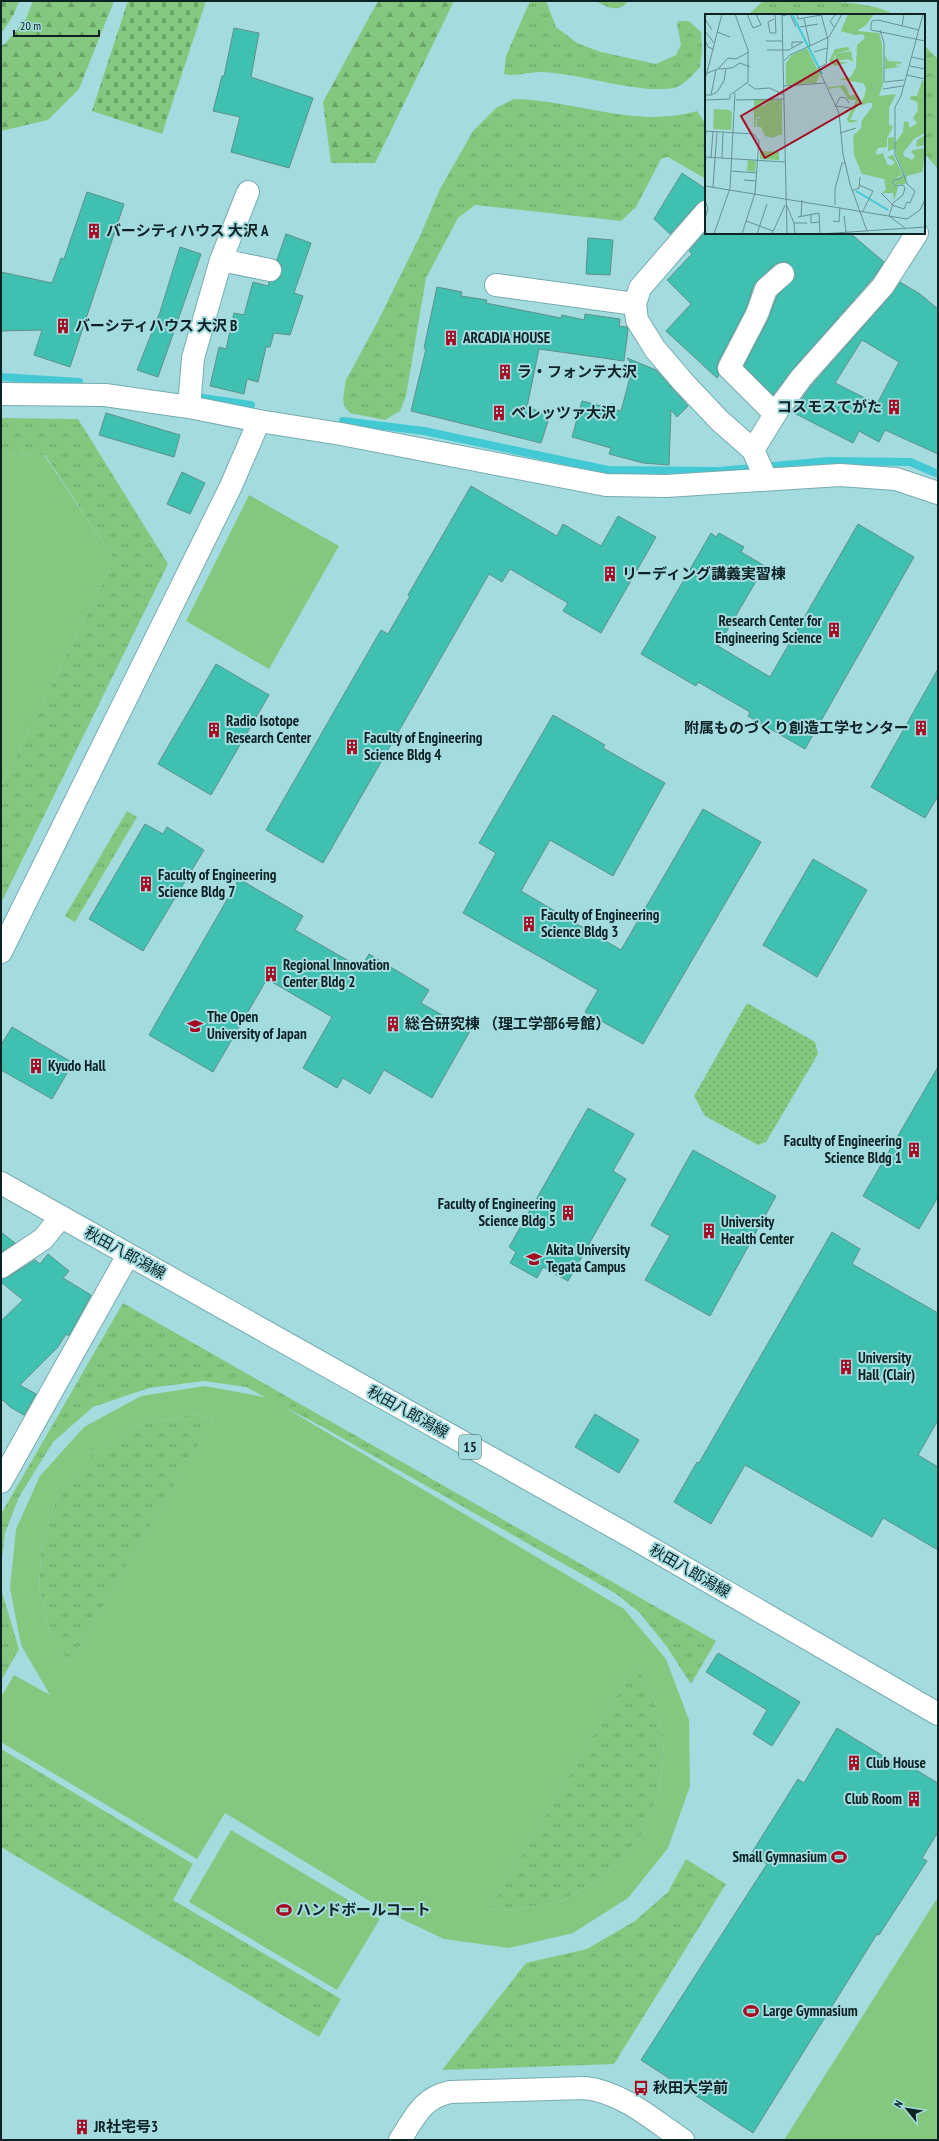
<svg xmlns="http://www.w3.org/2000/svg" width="939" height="2141" font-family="'PT Sans Narrow','Noto Sans JP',sans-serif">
  <defs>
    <pattern id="grass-tufts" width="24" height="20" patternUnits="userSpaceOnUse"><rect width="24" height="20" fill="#84c87f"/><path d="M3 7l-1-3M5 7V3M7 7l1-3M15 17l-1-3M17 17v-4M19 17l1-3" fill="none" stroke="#6aa268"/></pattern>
    <pattern id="forest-firs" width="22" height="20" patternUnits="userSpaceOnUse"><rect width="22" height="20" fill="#84c87f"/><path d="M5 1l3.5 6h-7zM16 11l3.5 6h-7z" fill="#6aa268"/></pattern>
    <pattern id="cemetery-stones" width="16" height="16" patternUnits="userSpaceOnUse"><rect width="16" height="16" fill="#84c87f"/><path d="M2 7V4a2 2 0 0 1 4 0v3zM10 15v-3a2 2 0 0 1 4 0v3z" fill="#6aa268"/></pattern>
    <pattern id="park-dots" width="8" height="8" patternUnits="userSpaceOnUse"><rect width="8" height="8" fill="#84c87f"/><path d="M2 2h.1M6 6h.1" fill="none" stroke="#6aa268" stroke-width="1.8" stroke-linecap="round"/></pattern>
  </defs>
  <rect width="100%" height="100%" fill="#a4dbdf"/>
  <path fill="url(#grass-tufts)" d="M530,1H546L556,27L577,43L601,52L656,64L676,55L681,45L677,24L679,21H689L701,32L702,50L700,67C694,74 683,86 674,88C635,94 581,73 540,72C528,72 515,77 504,74L506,56Z
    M596,1H628C620,13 607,8 596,1Z
    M786,1C814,1 873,0 894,15H748L762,2Z
    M924,45L938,59V169L924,153Z
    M514,99C574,100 638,129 697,111L706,124V179L668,157L661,159L636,207L621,221L475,205L458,218L426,278L406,396L400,411L385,420L350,413L344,406L343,398L346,380L377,323L420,236L440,189L473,131L496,108Z
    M1,418L78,419L168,564L1,903V787L114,559L45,455L1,454Z
    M127,811L137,817L75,922L65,916Z
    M123,1303L716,1641L691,1684L667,1647L640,1613L615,1593L321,1426L246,1387L204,1381L149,1388L93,1407L53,1442L19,1497L5,1533L1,1568V1514Z
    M191,1415L214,1418L70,1663L50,1634L39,1587L42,1539L59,1494L93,1453L139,1425Z
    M1,1589L19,1649L1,1681Z
    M635,1665L653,1694L664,1740L660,1788L643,1833L608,1874L562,1901L509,1911L489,1909Z
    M1,1749L193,1864L173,1900L341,1999L319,2037L1,1847Z
    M686,1859L726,1884L614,2064L442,2070L526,1963L587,1949L635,1921L668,1892Z"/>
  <path fill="url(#forest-firs)" d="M33,1H114L79,89L48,120L1,131V45L5,44L26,19Z
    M378,1H454L375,163H331L323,102Z"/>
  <path fill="url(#cemetery-stones)" d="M1,1H19L14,14L3,31H1Z
    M128,1H206L162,134L92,111Z"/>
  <path fill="url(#park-dots)" d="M747,1003L815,1042L818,1054L766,1142L758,1145L705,1116L694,1096Z"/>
  <path fill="#84c87f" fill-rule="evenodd" d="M1,454L44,455L114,559L1,787Z
    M249,495L339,546L269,669L186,621Z
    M205,1386L269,1398L624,1609L666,1659L689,1720L690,1786L668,1848L628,1898L573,1933L509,1948L444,1939L391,1914L225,1813L197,1859L1,1742V1697L14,1675L50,1695L21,1645L10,1588L16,1529L40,1476L84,1427L141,1396ZM191,1415L214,1418L70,1663L50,1634L39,1587L42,1539L59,1494L93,1453L139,1425ZM635,1665L653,1694L664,1740L660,1788L643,1833L608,1874L562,1901L509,1911L489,1909Z
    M231,1830L380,1919L337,1990L189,1902Z
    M938,1897V2140H784Z"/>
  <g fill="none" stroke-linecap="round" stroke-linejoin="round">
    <path stroke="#43c9d4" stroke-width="8" d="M1,377L79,382
      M196,397L251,405
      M343,421L424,431L608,470L719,471L829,461L910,462L938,474"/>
  </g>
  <path fill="#3fc0b0" stroke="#5e9189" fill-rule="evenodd" d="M234,28L259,33L251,77L313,98L289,168L231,152L240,117L213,111L222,76H224Z
    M682,173L706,189V200L697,204L670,234L654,219Z
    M87,192L124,204L70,367L34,355L42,330L1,331V272L52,283L61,258L64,259Z
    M706,231V233H850L884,262L873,278L792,370L773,395L744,366L768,320L777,296L795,278V271L787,262H781L775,264L754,284L746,309L718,362L717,369L719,375L717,378L666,331L691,304L667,280L692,254L689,251Z
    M286,234L311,243L294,293L303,296L290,335L274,333L270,347H266L258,382L247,379L244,394L210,386L219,347L226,349L234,313L244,315L253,282L268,286L269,282L280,278L282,266L277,260Z
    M588,238L613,240L610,275L586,274Z
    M180,247L201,254L158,377L137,370L160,312Z
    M900,282L920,294L938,309V454L885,430L879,442L859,431L853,443L792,412L811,386L892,294ZM862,340L899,362L877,404L835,383Z
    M437,287L462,292L461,296L487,300L486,303L561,318L562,315L584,320L585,314L620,319L619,326L627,327L628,330L624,361L539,349L527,407L550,415L541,443L411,411L426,349L424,348Z
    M627,358L656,370L688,406L677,417L671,410L669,465L643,463L609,454L611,448L572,437L582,401L621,411L633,366Z
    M106,413L180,435L174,457L99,435Z
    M182,472L205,483L190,514L167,504Z
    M471,486L557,536L563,524L601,546L618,516L656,537L601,633L563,611L568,603L510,569L502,582L489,574L323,863L266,830L381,630L388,634L410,596L408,595Z
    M858,524L914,557L805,749L748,716L750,712L698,682L696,686L641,654L711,533L716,537L719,533L744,547L741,552L765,566L718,646L770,677Z
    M216,664L269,695L211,795L158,764Z
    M938,669V796L925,818L871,787Z
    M553,715L605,745L603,748L665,783L613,876L550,840L521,891L621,950L703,809L761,842L643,1044L585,1012L598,990L463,913L496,853L479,843Z
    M145,824L163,834L167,827L204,850L143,951L89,919Z
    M813,859L867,890L817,977L763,945Z
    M239,879L303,916L295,930L361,968L369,954L429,990L421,1003L470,1031L432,1098L384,1070L370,1094L343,1078L337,1088L303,1068L332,1017L267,979L213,1072L149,1035Z
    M12,1027L73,1063L52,1099L1,1070V1045Z
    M938,1067V1197L919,1229L863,1196Z
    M588,1108L634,1134L613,1171L626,1179L568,1281L543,1267L537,1278L510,1263L516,1252L509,1247Z
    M693,1150L776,1196L710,1316L645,1280L670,1236L651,1225Z
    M1,1232L15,1243L1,1252Z
    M832,1232L860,1249L852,1264L938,1313V1420L918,1455L938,1467V1550L883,1518L872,1537L745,1465L711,1524L674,1502L697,1462L699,1463Z
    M48,1254L69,1271L63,1278L91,1295L69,1336L66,1334L58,1347L20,1385L36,1394L24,1415L10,1407L3,1400L1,1402V1321L23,1300L1,1282V1279L8,1277L35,1260L40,1264Z
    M595,1414L639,1440L619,1473L575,1447Z
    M718,1653L800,1702L772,1746L753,1734L767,1710L706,1672Z
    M837,1728L908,1771L911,1767L938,1783V1832L922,1858L927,1861L879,1935L877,1934L753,2133L641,2060L767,1864L751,1854L798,1779L804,1783Z"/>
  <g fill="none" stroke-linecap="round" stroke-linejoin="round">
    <defs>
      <path id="minor" d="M706,212L640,288L635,304L637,320L655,349L684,383L720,421L753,450L766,479
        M221,260L248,192
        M496,285L635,304
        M1,394L105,395L189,407L259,421
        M189,407L193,358L221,260L270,270
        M775,414L729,368L757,314L766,289L783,274
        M753,450L779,408L801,378L883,286L917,233
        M1,952L231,486L259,421L341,434L606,485L666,486L840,475L896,479L938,493
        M1,1267L43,1239L61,1217
        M1,1482L128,1255
        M400,2140C415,2117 422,2098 450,2092L585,2088C622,2092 653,2120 683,2140"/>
      <path id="major" d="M1,1183L628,1535L938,1714"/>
    </defs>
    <use href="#minor" stroke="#76acb0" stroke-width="24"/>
    <use href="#major" stroke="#76acb0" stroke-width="24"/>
    <use href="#minor" stroke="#fff" stroke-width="22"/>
    <use href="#major" stroke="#fff" stroke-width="22"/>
  </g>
  <defs>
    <symbol id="building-bare" viewBox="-9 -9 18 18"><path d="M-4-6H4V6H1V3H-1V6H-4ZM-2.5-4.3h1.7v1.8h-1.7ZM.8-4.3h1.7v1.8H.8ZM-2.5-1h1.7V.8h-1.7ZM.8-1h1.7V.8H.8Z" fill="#a50a22" stroke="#a4dbdf" stroke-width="2.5" paint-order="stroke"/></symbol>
    <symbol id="school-bare" viewBox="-9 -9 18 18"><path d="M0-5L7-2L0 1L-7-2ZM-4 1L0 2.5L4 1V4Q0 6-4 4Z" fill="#a50a22" stroke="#a4dbdf" stroke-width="2.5" paint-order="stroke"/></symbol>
    <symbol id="university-bare" viewBox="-9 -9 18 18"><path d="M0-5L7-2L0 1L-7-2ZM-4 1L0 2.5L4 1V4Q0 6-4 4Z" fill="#a50a22" stroke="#a4dbdf" stroke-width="2.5" paint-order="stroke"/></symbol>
    <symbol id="stadium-bare" viewBox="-9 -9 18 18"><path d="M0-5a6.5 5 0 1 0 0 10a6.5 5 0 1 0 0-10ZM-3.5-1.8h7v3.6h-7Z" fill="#a50a22" stroke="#a4dbdf" stroke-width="2.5" paint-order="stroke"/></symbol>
    <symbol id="bus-bare" viewBox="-9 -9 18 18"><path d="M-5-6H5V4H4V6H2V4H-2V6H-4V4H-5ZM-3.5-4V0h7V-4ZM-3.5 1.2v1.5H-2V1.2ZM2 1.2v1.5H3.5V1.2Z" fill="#a50a22" stroke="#a4dbdf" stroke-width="2.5" paint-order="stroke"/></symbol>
  </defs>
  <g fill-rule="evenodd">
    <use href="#building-bare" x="83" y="220" width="22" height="22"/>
    <use href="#building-bare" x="52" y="315" width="22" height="22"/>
    <use href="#building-bare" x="440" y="327" width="22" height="22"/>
    <use href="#building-bare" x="494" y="361" width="22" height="22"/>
    <use href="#building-bare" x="883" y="396" width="22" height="22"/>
    <use href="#building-bare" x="488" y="402" width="22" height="22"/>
    <use href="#building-bare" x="599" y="563" width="22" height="22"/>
    <use href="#building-bare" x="823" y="619" width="22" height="22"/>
    <use href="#building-bare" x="910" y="717" width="22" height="22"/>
    <use href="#building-bare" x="203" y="719" width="22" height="22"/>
    <use href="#building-bare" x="341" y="736" width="22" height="22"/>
    <use href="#building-bare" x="135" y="873" width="22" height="22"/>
    <use href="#building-bare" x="518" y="913" width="22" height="22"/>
    <use href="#building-bare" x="260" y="963" width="22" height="22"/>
    <use href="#building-bare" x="382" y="1013" width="22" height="22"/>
    <use href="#school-bare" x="184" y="1015" width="22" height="22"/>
    <use href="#building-bare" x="25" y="1055" width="22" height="22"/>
    <use href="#building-bare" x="903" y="1139" width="22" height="22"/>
    <use href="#building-bare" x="557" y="1202" width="22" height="22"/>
    <use href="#building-bare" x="698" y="1220" width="22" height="22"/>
    <use href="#university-bare" x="523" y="1248" width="22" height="22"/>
    <use href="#building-bare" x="835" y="1356" width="22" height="22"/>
    <use href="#building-bare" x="843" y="1752" width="22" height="22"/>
    <use href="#building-bare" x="903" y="1788" width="22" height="22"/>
    <use href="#stadium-bare" x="828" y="1846" width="22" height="22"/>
    <use href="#stadium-bare" x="273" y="1899" width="22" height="22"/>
    <use href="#stadium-bare" x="740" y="2000" width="22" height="22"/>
    <use href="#bus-bare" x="630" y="2077" width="22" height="22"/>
    <use href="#building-bare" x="71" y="2116" width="22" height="22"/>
  </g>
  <g text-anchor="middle" stroke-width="4" stroke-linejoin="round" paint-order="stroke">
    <rect fill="#a4dbdf" stroke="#3a5a5c" stroke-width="1" x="459" y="1435" width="22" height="24" rx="3"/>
    <g font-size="14" font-weight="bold" fill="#0c2224">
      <text x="470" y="1452">15</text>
    </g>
    <g font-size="15" font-weight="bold" fill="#0c2224" stroke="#a4dbdf" text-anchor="start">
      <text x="106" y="236">バーシティハウス 大沢 A</text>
      <text x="75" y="331">バーシティハウス 大沢 B</text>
      <text x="463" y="343">ARCADIA HOUSE</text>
      <text x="517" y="377">ラ・フォンテ大沢</text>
      <text x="882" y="412" text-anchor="end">コスモスてがた</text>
      <text x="511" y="418">ベレッツァ大沢</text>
      <text x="622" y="579">リーディング講義実習棟</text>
      <text x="822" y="626" text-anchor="end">Research Center for<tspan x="822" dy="17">Engineering Science</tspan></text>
      <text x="226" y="726">Radio Isotope<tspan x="226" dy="17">Research Center</tspan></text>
      <text x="909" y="733" text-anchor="end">附属ものづくり創造工学センター</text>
      <text x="364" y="743">Faculty of Engineering<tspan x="364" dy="17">Science Bldg 4</tspan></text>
      <text x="158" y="880">Faculty of Engineering<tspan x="158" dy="17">Science Bldg 7</tspan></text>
      <text x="541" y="920">Faculty of Engineering<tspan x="541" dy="17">Science Bldg 3</tspan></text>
      <text x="283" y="970">Regional Innovation<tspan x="283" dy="17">Center Bldg 2</tspan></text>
      <text x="207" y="1022">The Open<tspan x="207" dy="17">University of Japan</tspan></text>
      <text x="405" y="1029">総合研究棟 （理工学部6号館）</text>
      <text x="48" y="1071">Kyudo Hall</text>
      <text x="902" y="1146" text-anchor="end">Faculty of Engineering<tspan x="902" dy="17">Science Bldg 1</tspan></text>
      <text x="556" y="1209" text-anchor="end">Faculty of Engineering<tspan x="556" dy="17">Science Bldg 5</tspan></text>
      <text x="721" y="1227">University<tspan x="721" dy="17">Health Center</tspan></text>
      <text x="546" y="1255">Akita University<tspan x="546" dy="17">Tegata Campus</tspan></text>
      <text x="858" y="1363">University<tspan x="858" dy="17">Hall (Clair)</tspan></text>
      <text x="866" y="1768">Club House</text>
      <text x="902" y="1804" text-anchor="end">Club Room</text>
      <text x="827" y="1862" text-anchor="end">Small Gymnasium</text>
      <text x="296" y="1915">ハンドボールコート</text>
      <text x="763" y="2016">Large Gymnasium</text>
      <text x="653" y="2093">秋田大学前</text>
      <text x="94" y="2132">JR社宅号3</text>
    </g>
    <g font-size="15" fill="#0c2224" stroke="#a4dbdf">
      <text transform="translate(125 1253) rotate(29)" y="5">秋田八郎潟線</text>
      <text transform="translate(408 1412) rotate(29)" y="5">秋田八郎潟線</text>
      <text transform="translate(690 1571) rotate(30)" y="5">秋田八郎潟線</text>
    </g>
  </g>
  <g transform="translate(705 14)">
    <rect width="220" height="220" fill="#a4dbdf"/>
    <path d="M102,34L115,61L111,69L81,71V49L87,41ZM140,71L145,82L151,80L155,86L145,106H153L147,109L143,108L142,105L151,86H144L135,73L124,75L123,73ZM49,86H77V121H74L76,93L69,86L54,90V103L51,104V113H49Z" fill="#84c87f"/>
    <path d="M143,0H169L161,11L152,17L174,19L177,30L178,70L174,82L191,80L184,94V110L188,113L182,124V133L173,134L171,138L172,141L178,139L182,150L186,152L190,148L182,143L188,141L198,160L188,166V170L193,173L189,187L188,179H177L181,175L179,165L157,160L149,141L148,122L156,114L157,106L167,93V89H163L155,92L160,80L161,74L158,69L133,65L146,63L151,53L152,31L160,24L158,20L150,21L136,17ZM144,33V36L130,40L129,43L130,48H144L130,52L124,47L130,35ZM217,66L220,68V119L209,125L198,139L199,142L207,146L210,142L206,138L208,136L220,134L218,154L217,158L202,162L200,170L190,171L189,166L200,161L191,141L190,129L198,118L199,107L203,108L205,114L212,109L208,104L213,96L212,88L205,85L206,82H212ZM220,121V131L211,133L212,126Z" fill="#84c87f"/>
    <path d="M146,37L148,48L143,45L131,47L130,40ZM189,123L190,135L183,137V124Z" fill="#84c87f"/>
    <path d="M180,41L183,47L196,48L195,51L192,49L191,52L195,53L180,55ZM43,146L51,147L50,158L42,157Z" fill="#84c87f"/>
    <path d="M94,42H103L113,60L110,66L89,67L85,63L84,50ZM67,86L73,89L76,95V116L73,122L67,124L60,122L56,113H52V104L57,105L54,103V90L58,92ZM9,95L25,96L27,99L26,116L8,115ZM55,137L74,138V146L55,145Z" fill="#84c87f"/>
    <path fill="none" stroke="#43c9d4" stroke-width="2" d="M87,0L117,60M151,177L183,196"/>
    <path fill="none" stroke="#679194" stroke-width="1" d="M42,0L48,14L56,11L51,0M77,0L82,220M92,0L93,5L116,1M116,0L123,26L121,50L113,54L120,69M77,2L85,0L91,13M0,5L7,16M69,5L63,8L65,19H71L70,0M99,5L105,31M197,12L199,0M95,13L113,10M129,13L125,7L131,0M175,16L179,29V68L199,66M214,16L173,6L167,7L166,11V16L220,27M0,17L9,29M12,18L25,23M0,26L3,33L8,35M61,27H77M62,36H84L87,34L98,28H87V34M109,38L122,34M207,43L220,46M79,47L85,41L124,23L137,0M205,52L220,55M14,55L27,54L35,49L45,53M0,60L13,55L23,44L31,45L44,38M202,61L220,65M0,66L17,0M43,70L50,75L65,74L79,81M79,72L120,69L134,99L138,140L145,170L162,217M178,75L198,72M0,81H6L11,56M6,81L12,78L19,67L21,54M0,86L25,85V81L43,68V36L30,0M31,86L79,85M131,92L146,94M130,93L135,83L141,84L144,89M0,117L49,120L54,127L50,179L37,220M135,119L151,114M0,129L1,117M0,143L80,148M6,144L8,118M17,144L18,118M26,157L52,159M39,166L51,167M154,171L168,177L158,197M0,172L202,205L215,196L220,186M8,173L12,118M147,177L154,174L155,163M176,179L187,190M0,187L3,194L0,205M130,191V175L137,149H140M187,191L199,195L202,188L205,189L210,177L202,170L199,161M82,192L89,209L90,220M106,200V209L114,208M96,202L97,186M139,202L141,218M93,203L114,199L115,220M41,207L68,217M128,207L134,208L135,193M89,209H102M200,214L184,202L188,189L198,181L200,174L198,171L190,172L188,169L189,166L196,164L199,160L190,141V93L196,82L218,0M9,220L25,174L30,79M52,220L62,190M67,220L80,191M115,220L220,213"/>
    <path fill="#a50a22" fill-opacity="0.15" stroke="#a50a22" stroke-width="2" d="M132,46L156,89L60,144L36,102Z"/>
    <rect width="220" height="220" fill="none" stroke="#0c2224" stroke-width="2"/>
  </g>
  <rect width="939" height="2141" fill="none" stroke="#0c2224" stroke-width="4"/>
  <g transform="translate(907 2109) rotate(300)" stroke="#a4dbdf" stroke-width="3" paint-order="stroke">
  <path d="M0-3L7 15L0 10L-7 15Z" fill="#0c2224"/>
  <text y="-6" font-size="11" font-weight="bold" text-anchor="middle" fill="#0c2224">N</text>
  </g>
  <path d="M14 30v6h85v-6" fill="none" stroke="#0c2224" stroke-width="2"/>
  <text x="20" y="30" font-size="12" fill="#0c2224" stroke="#a4dbdf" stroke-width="3" paint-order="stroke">20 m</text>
</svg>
